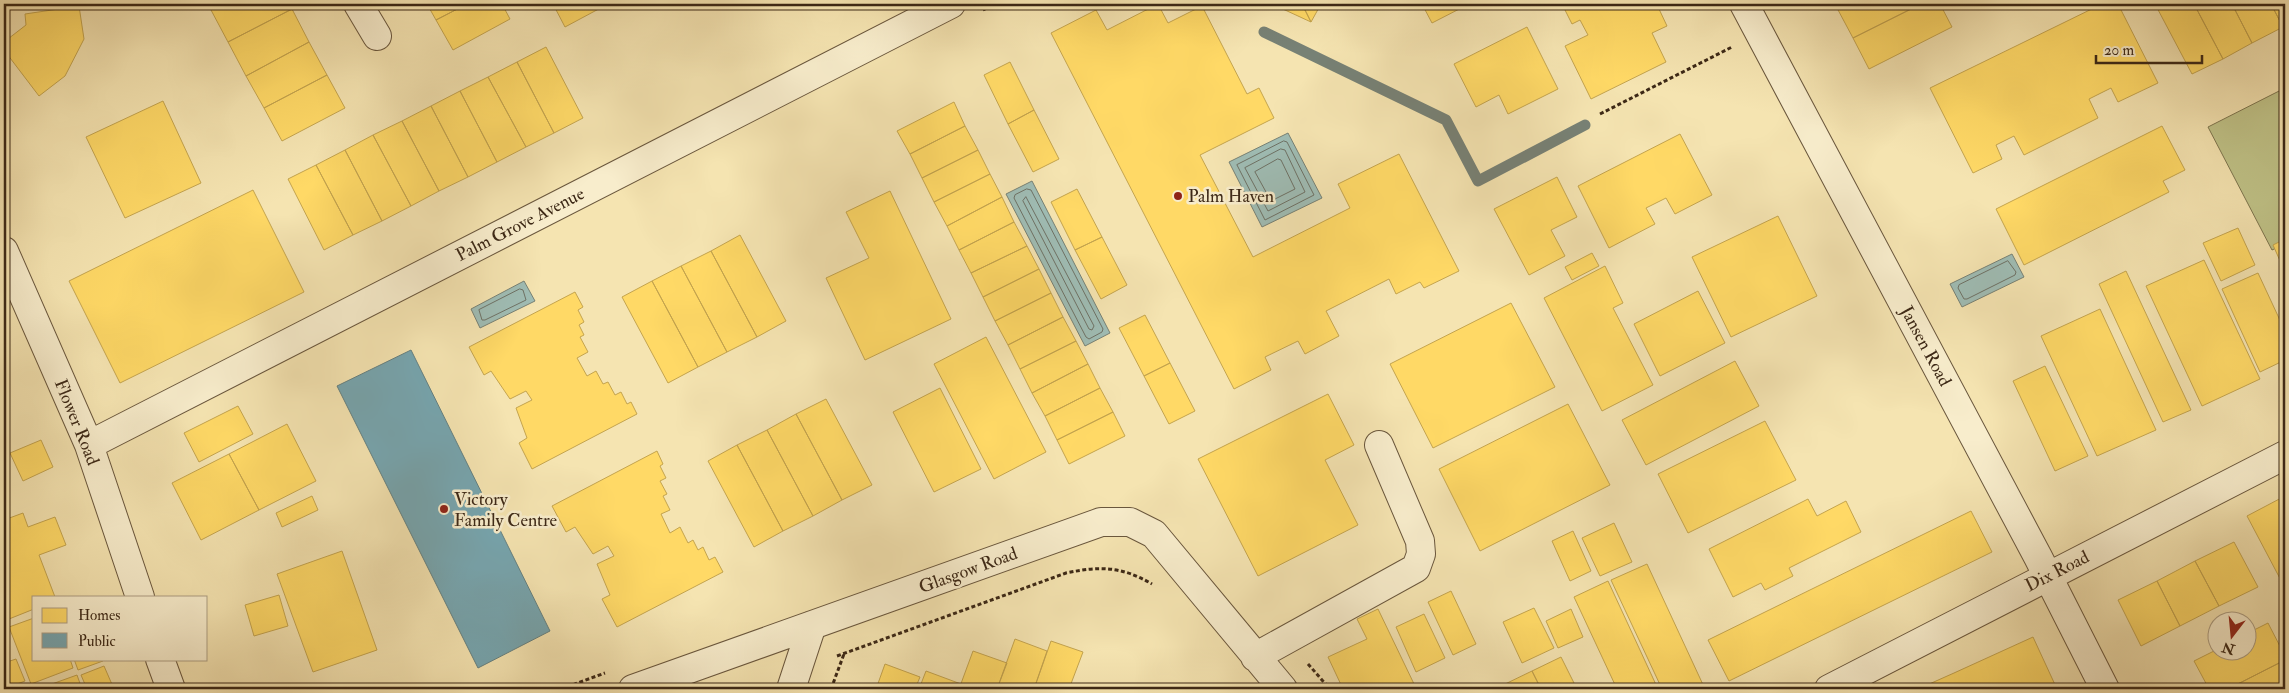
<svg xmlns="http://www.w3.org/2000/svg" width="2289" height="693" font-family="'IM FELL Double Pica',serif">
  <rect width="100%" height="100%" fill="#f5e4b1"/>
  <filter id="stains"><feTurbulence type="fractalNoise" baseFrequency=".004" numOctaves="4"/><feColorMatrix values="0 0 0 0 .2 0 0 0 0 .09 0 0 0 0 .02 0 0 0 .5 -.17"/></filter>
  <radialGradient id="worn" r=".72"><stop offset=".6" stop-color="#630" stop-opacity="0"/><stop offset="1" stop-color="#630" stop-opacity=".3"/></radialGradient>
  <path fill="#c0c388" stroke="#7e764f" d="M2285,88V244L2272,250L2208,127Z"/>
  <path fill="#9fbdb5" stroke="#778175" d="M1288,133L1322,198L1262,227L1229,162Z
    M1032,181L1110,333L1085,346L1006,194Z
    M2012,254L2024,277L1962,307L1950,284Z
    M524,281L535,301L480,328L471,309Z"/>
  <path fill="#ffd966" stroke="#c4a44e" d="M223,4H289L292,9L228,42L211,10Z
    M427,4H467L436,20Z
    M467,4H502L510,19L453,50L436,20Z
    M553,4H608L565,27Z
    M1158,4L1168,23L1202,6L1247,94L1259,88L1274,118L1200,155L1253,257L1350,208L1338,184L1399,154L1459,271L1424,288L1420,282L1396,294L1389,279L1326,311L1339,336L1305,354L1298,341L1265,357L1271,370L1234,389L1051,33L1096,10L1107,30Z
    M1272,4H1302L1311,22Z
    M1302,4H1321L1311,22Z
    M1422,4H1469L1432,23Z
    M1562,4H1670L1659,9L1667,26L1652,33L1666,62L1591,99L1565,46L1588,35L1580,20L1572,24Z
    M1846,4H1921L1853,38L1837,8Z
    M1921,4H1940L1952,27L1869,69L1853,38Z
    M2102,4H2118L2158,83L2118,102L2111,88L2089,99L2098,118L2024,155L2014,136L1996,145L2002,159L1973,173L1930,88Z
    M2155,4H2194L2223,59L2192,74Z
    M2194,4H2232L2252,43L2223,59Z
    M2232,4H2271L2283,27L2252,43Z
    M2271,4H2285V26L2283,27Z
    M79,6L84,39L65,76L39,96L4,50V42L26,25L25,14Z
    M292,9L309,42L246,76L228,42Z
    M1527,27L1558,89L1508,114L1499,95L1476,107L1454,64Z
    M309,42L327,75L264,108L246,76Z
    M546,47L583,118L554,133L517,62Z
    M517,62L554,133L526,147L488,77Z
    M1010,62L1034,110L1008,124L984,75Z
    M327,75L345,108L282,141L264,108Z
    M488,77L526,147L497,162L460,91Z
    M460,91L497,162L468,177L431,106Z
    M163,101L201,183L125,218L86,137Z
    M954,102L965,126L910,154L897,131Z
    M431,106L468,177L439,191L402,121Z
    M1034,110L1059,159L1033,172L1008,124Z
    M402,121L439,191L411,206L373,135Z
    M965,126L978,150L922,178L910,154Z
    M2162,126L2185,170L2163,181L2169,192L2024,265L1996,209Z
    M1680,134L1712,195L1675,214L1666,198L1646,208L1655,224L1609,248L1578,186Z
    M373,135L411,206L382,221L345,150Z
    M345,150L382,221L353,235L316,165Z
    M978,150L990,174L934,202L922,178Z
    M316,165L353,235L324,250L288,179Z
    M990,174L1002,197L947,226L934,202Z
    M1557,177L1577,217L1551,230L1565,256L1529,275L1494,209Z
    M1077,189L1102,237L1075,250L1051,202Z
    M253,190L304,292L120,383L69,281Z
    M890,191L951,319L865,360L826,278L869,258L846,212Z
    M1002,197L1014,222L959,250L947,226Z
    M1778,216L1817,296L1731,337L1692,257Z
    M1014,222L1027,246L971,273L959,250Z
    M2238,228L2255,265L2221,281L2203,243Z
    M740,235L786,321L757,337L711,251Z
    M1102,237L1127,285L1101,299L1075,250Z
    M2285,239V272L2273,245Z
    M1027,246L1039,269L983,297L971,273Z
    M711,251L757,337L727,352L681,266Z
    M1592,253L1599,266L1572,280L1565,267Z
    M2204,260L2260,379L2202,406L2146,286Z
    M681,266L727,352L698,367L652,281Z
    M1605,266L1623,303L1613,308L1653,385L1602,411L1544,298Z
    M1039,269L1051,293L995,321L983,297Z
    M2126,271L2191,410L2163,422L2099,284Z
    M2258,273L2285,331V360L2260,372L2222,289Z
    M652,281L698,367L668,383L622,297Z
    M1698,291L1725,343L1660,376L1634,324Z
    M575,292L583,307L578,310L584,322L579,325L584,335L580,337L588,352L577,358L587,376L596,371L603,384L608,382L615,395L621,392L627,404L631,402L637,414L532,469L519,443L527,438L516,408L532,400L526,391L510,399L491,371L484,375L469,347Z
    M1051,293L1063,317L1008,345L995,321Z
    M1511,303L1555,387L1433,448L1390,364Z
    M2100,309L2156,430L2097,456L2041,336Z
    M1145,315L1170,363L1144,376L1119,328Z
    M1063,317L1076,341L1020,369L1008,345Z
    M986,337L1046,452L994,479L934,364Z
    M1076,341L1088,364L1032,393L1020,369Z
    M1735,361L1759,406L1646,465L1622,420Z
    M1170,363L1195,411L1169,424L1144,376Z
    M1088,364L1100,388L1045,416L1032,393Z
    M2045,366L2088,456L2055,471L2013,381Z
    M940,388L981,469L934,492L893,412Z
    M1100,388L1113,412L1057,440L1045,416Z
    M1328,394L1354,445L1325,460L1358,525L1258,576L1198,459Z
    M826,399L872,485L842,500L796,414Z
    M1568,404L1610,485L1480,551L1439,469Z
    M238,406L253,434L199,462L184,433Z
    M1113,412L1125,436L1069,464L1057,440Z
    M796,414L842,500L813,516L767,430Z
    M1765,421L1796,480L1688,533L1658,474Z
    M287,424L316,481L259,510L229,454Z
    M767,430L813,516L783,531L737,445Z
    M41,440L53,467L23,481L10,453Z
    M737,445L783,531L754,547L708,461Z
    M657,451L663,464L660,466L666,478L660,481L667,494L663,496L670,510L661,514L670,533L680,527L688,543L693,540L698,550L703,547L709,560L715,557L723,572L617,627L602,599L610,595L597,564L614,556L608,546L593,554L575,527L566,532L552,506Z
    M229,454L259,510L201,540L172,483Z
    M312,496L318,510L282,527L276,513Z
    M2285,496V588L2247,516Z
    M1808,499L1817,516L1846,501L1861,532L1789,568L1793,576L1765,590L1761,583L1733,597L1709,549Z
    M1971,511L1992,552L1729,681L1708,640Z
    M23,513L28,527L55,517L66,545L39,555L55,597H34V609L4,621V520Z
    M1614,523L1632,562L1600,576L1582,538Z
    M1573,531L1591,571L1570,581L1552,541Z
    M2234,542L2258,587L2219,606L2195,561Z
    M342,551L377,650L313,672L277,574Z
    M2195,561L2219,606L2180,626L2157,581Z
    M1647,564L1705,689H1662L1611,580Z
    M1608,581L1658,689H1617L1574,597Z
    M2157,581L2180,626L2141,646L2118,600Z
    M1451,591L1476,644L1453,655L1428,602Z
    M279,595L288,626L254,636L245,605Z
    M1534,608L1554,648L1522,663L1503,622Z
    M1378,609L1415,686L1407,689H1343L1328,657L1367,639L1357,619Z
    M1571,609L1583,637L1558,648L1546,621Z
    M1424,614L1445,658L1416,672L1396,627Z
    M34,618V659H70L73,668L31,684L9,627Z
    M2268,623L2285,656V660L2228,689H2209L2194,661L2216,650H2246V634Z
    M2033,637L2057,689H1918L1954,673Z
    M1015,639L1047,651L1034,689H997Z
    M1051,641L1083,652L1069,689H1034Z
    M973,651L1007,663L997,689H959Z
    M1561,657L1577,689H1541L1532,671Z
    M16,659L25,681L4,689V663Z
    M74,659H102L103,661L78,670Z
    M2285,660V689H2228Z
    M885,664L920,677L915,689H876Z
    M104,666L114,689H87L81,675Z
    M926,671L961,684L959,689H919Z
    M1532,671L1541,689H1503L1501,686Z
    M77,675L82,689H38Z"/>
  <path fill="#76a5af" stroke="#658081" d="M411,350L550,631L478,668L337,386Z"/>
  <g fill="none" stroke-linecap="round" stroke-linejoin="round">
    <path stroke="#6e7266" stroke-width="1" d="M1284,141L1287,142L1314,195L1265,220L1237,165Z
      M1281,149L1285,150L1305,192L1268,211L1245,168Z
      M1278,159L1281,160L1295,189L1271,201L1255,172Z
      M1027,189L1031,190L1103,329L1102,332L1089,339L1086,337L1014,198L1015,195Z
      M1026,197L1094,326L1092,330L1089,329L1023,201Z
      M2008,261L2016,272L2015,275L1967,299H1964L1958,288L1959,285Z
      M520,289L523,290L526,300L485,320H482L479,310Z"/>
    <path stroke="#778175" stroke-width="11" d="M1264,32L1446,120L1478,181L1585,125"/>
    <defs>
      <path id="street" d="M358,4L377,36
        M1744,4L2038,557L2105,689
        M4,251L89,445L140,597
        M89,445L951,4
        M1255,657L1416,568L1421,554L1420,541L1379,445
        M160,659L171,689
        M633,689L1101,522H1130L1154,534L1283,689
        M791,689L812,625
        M1829,689L2285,455"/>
    </defs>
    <use href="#street" stroke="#6a573d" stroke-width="30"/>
    <path stroke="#3c2816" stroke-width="3" stroke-dasharray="4 2.5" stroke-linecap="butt" d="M983,10L994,4
      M1600,114L1732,47
      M837,656L1066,573C1100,566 1121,566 1152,584
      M1308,664L1330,689
      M561,689L605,673
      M747,689L761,685
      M831,689L844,654
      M1786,689L1797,684"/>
    <use href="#street" stroke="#f8edcc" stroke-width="28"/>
  </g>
  <g fill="#8f2418" stroke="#f8edcc" stroke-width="2">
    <circle cx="1178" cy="196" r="5"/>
    <circle cx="444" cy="509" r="5"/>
  </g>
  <g text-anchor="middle" stroke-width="5" stroke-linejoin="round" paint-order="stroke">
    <g font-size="18" fill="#3c2816" stroke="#f8edcc" text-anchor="start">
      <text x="1188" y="202">Palm Haven</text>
      <text x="454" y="505">Victory<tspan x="454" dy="21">Family Centre</tspan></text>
    </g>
    <g font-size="18" fill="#3c2816" stroke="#f8edcc">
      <text transform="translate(520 224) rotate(-27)" y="6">Palm Grove Avenue</text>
      <text transform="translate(1926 346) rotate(62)" y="6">Jansen Road</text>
      <text transform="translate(77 422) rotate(68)" y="6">Flower Road</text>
      <text transform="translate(968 570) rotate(-20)" y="6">Glasgow Road</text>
      <text transform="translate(2057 571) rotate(-27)" y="6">Dix Road</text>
    </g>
  </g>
  <rect width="2289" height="693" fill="none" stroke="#f5e4b1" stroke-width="20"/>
  <rect x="5" y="5" width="2279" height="683" fill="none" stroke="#3c2816" stroke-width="2.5"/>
  <rect x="10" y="10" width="2269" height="673" fill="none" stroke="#3c2816"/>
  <rect x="32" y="596" width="175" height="65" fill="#f8edcc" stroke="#ad9e83"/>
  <rect x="42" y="608" width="25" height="15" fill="#ffd966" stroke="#ad9e83"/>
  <text x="78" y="620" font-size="15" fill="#3c2816">Homes</text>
  <rect x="42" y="633" width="25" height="15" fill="#76a5af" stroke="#ad9e83"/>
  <text x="78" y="646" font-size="15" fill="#3c2816">Public</text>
  <g transform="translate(2232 636) rotate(196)"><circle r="24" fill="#f8edcc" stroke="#ad9e83"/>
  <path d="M0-4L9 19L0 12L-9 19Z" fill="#8f2418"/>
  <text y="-8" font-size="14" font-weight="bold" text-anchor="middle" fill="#3c2816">N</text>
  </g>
  <path d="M2096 55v8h106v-8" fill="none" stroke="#3c2816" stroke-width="2.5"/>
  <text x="2104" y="55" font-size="15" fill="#3c2816" stroke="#f8edcc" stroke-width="4" paint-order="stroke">20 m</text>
  <rect width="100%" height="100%" filter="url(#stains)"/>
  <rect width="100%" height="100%" fill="url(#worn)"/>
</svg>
